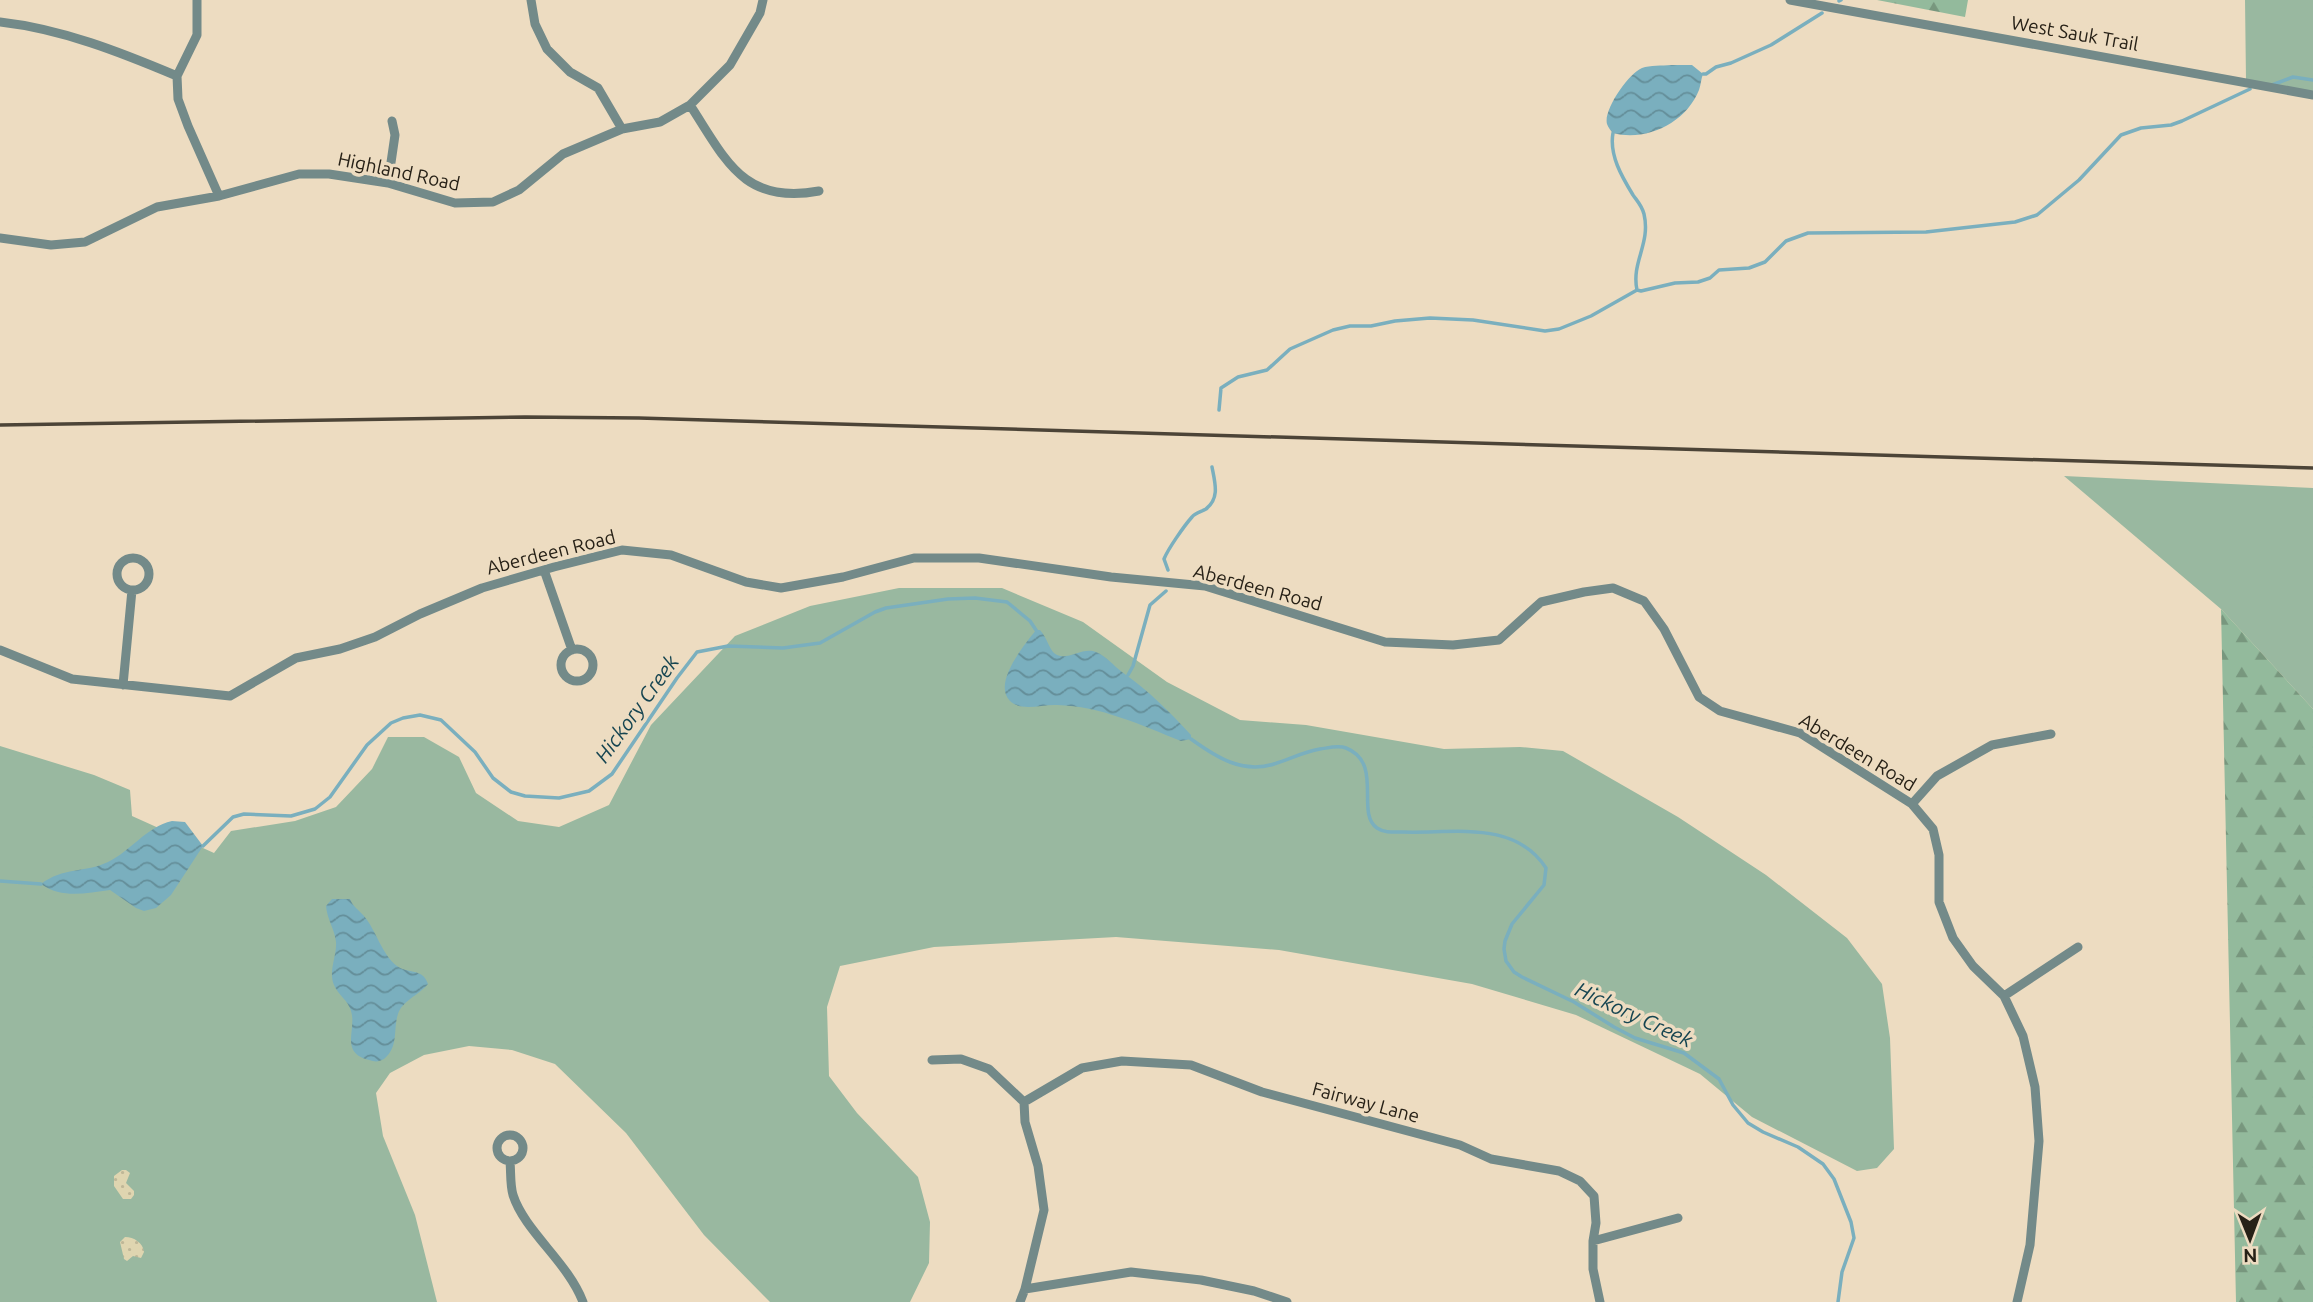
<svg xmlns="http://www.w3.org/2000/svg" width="2313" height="1302" font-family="Ubuntu,sans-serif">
  <defs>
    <pattern id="forest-firs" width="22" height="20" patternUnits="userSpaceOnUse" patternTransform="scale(1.75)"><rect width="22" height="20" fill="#93ba9c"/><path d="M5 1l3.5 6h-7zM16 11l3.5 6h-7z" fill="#78977e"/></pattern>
    <pattern id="sand-dots" width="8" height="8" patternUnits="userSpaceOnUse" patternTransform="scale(1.75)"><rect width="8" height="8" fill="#dfd5b0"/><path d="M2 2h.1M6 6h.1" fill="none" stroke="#bfb797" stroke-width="1.8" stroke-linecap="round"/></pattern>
    <pattern id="water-waves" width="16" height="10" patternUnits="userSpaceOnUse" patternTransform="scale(1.75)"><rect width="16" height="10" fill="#7aafbe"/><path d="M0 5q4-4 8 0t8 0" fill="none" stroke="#648e99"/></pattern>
  </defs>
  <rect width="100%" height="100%" fill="#eddcc1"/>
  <path fill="#99b8a0" d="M2245,0H2313V94L2246,80Z
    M2064,476L2313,488V709L2221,609Z
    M899,588H1002L1083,622L1167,682L1240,720L1306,725L1444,749L1520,747L1563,751L1678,817L1766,875L1847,938L1882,984L1890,1038L1894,1149L1877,1168L1857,1171L1752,1117L1700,1074L1576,1015L1472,984L1279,950L1116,937L934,947L840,966L827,1007L829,1076L857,1113L918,1177L930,1222L929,1263L910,1302H770L704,1235L626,1133L555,1064L512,1050L469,1046L424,1055L390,1073L376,1093L383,1136L415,1215L437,1302H0V746L94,775L130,790L132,816L214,853L231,831L295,821L336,807L372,769L388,737H424L459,757L476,793L518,821L559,827L609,805L651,725L735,636L810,606Z"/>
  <path fill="url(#forest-firs)" d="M1877,0H1968L1965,17Z
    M2221,609L2313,709V1302H2236Z"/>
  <path fill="url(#sand-dots)" d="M122,1170H126L130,1173L126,1183L134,1191V1195L131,1199H123L114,1186V1176Z
    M125,1237C134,1237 143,1243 144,1252L141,1258L133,1256L127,1261L124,1259L120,1242Z"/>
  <path fill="url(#water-waves)" d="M1671,65H1692L1703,74C1701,79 1701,84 1699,90C1686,123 1646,142 1613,133C1611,131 1608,127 1607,124C1603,110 1629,73 1642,68C1650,65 1662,66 1671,65Z
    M1036,630H1040C1047,638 1049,648 1054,653C1066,663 1082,646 1096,652C1106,656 1114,666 1122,672C1148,690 1170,712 1191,735V739L1181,741C1141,725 1100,706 1057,705C1043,704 1021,712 1010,701C992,683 1025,644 1036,630Z
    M172,821L185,822L203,846L171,895L156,908L144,911L136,908L110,890C86,893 62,899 41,884C63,867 85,873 108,862C131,851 146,827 172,821Z
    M332,899H350C353,907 359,910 364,916C376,930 382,955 397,966C408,974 423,968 428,984C419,995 402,1001 398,1014C393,1029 399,1047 384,1059C379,1062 375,1062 369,1060C339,1052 357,1030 351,1011C348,1000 338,995 334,985C328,971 337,956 336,942C335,930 327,919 326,906Z"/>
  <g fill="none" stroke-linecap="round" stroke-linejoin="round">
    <path stroke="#7aafbe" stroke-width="3.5" d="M1839,1L1841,0
      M1703,74H1706L1716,67L1731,63L1771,45L1822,13
      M2272,85L2293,77L2313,80
      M1613,133C1609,155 1622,177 1633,195C1638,202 1642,206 1644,214C1651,244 1631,262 1637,290
      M1219,410L1221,388L1238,377L1267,370L1290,349L1333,330L1350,326H1371L1395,321L1430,318L1473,320L1545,331L1559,329L1591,316L1637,290L1641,291L1675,283L1698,282L1710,278L1719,270L1749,268L1765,262L1786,241L1808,233L1926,232L2015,222L2037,215L2079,180L2121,135L2141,128L2171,125L2182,121L2250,89
      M1168,570L1164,559C1168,549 1184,526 1192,517C1195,513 1201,512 1206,509C1220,498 1215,483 1212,467
      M1128,675L1133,666L1150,605L1166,591
      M1191,739C1216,757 1242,774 1274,764C1290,759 1303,752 1320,749C1328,748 1338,745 1346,748C1384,763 1355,813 1377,828C1384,833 1394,832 1403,832C1452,834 1514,819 1546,868L1544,885L1512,924L1505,941L1504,949L1506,961L1514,972L1522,977L1574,1002L1614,1027L1635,1038L1684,1053L1719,1079L1733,1105L1748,1123L1763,1132L1798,1147L1823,1164L1834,1179L1851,1222L1854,1238L1842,1272L1838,1302
      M203,846L233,817L244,814L291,816L315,809L330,797L367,745L391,723L403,718L420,715L441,720L475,752L493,778L511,792L525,796L559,798L589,791L612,774L677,678L697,652L728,646L783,648L820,643L875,612L886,608L948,599L975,598L1007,602L1030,621L1036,630
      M0,881L41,884"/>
    <path stroke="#738a89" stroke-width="9" d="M197,0V35L177,76L178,99L188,126L219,196
      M531,0L535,24L547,49L570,72L598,88L622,129
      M1790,0L2313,95
      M0,22C62,29 120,52 177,76
      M690,105C726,160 743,205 819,191
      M388,183L395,135L392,121
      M0,238L51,245L85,242L157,207L219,196L299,174H329L388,183L455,203L493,202L519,190L563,154L622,129L660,122L690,105L730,65L760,13L763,0
      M117 574a16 16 0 1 1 32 0a16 16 0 1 1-32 0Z
      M544,570L572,650
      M561 665a16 16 0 1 1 32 0a16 16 0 1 1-32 0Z
      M0,650L72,679L230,696L296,658L340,649L375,637L420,614L482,588L554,567L622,550L671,555L746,582L781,588L843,577L914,558H979L1111,577L1205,586L1385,642L1453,645L1499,640L1541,602L1584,592L1613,588L1644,601L1664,629L1699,697L1720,711L1800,733L1912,804L1933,829L1939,855V902L1953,938L1973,966L2004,996L2023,1036L2035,1087L2039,1141L2030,1245L2017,1302
      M123,685L132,590
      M1912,804L1937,776L1992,745L2051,734
      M2004,996L2078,947
      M932,1060L961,1059L989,1069L1024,1102
      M1024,1102L1082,1068L1122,1061L1191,1065L1262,1092L1460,1145L1491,1159L1559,1171L1580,1181L1594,1196L1596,1223L1593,1241V1269L1600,1302
      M497 1148a13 13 0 1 1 26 0a13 13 0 1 1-26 0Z
      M510,1162C511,1172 510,1185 513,1195C525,1232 568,1262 583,1302
      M1593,1241L1678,1218
      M1025,1289L1131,1272L1201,1280L1254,1291L1287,1302
      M1020,1302L1025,1289L1044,1210L1038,1166L1025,1122L1024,1102"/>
    <path stroke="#4c4437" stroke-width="3.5" d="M0,425L525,417L639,418L2313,468"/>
  </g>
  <g text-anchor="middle" stroke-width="7" stroke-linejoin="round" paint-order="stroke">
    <g font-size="19" fill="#272117" stroke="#eddcc1">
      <text transform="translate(2075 33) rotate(10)" y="7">West Sauk Trail</text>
      <text transform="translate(399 171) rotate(12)" y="7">Highland Road</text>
      <text transform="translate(551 552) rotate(-14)" y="7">Aberdeen Road</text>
      <text transform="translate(1258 587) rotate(15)" y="7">Aberdeen Road</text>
      <text transform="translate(1858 752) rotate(31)" y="7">Aberdeen Road</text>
      <text transform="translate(1366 1102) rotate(15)" y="7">Fairway Lane</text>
    </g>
    <g font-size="21" font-style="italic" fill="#164551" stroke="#eddcc1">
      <text transform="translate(637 709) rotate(-54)" y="7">Hickory Creek</text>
      <text transform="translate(1634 1015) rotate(25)" y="7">Hickory Creek</text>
    </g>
  </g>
  <g transform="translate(2250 1239) rotate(179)" stroke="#eddcc1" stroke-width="5" paint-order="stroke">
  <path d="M0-5L12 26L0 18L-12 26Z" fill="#272117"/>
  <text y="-10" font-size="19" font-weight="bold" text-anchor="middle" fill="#272117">N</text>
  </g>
</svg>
